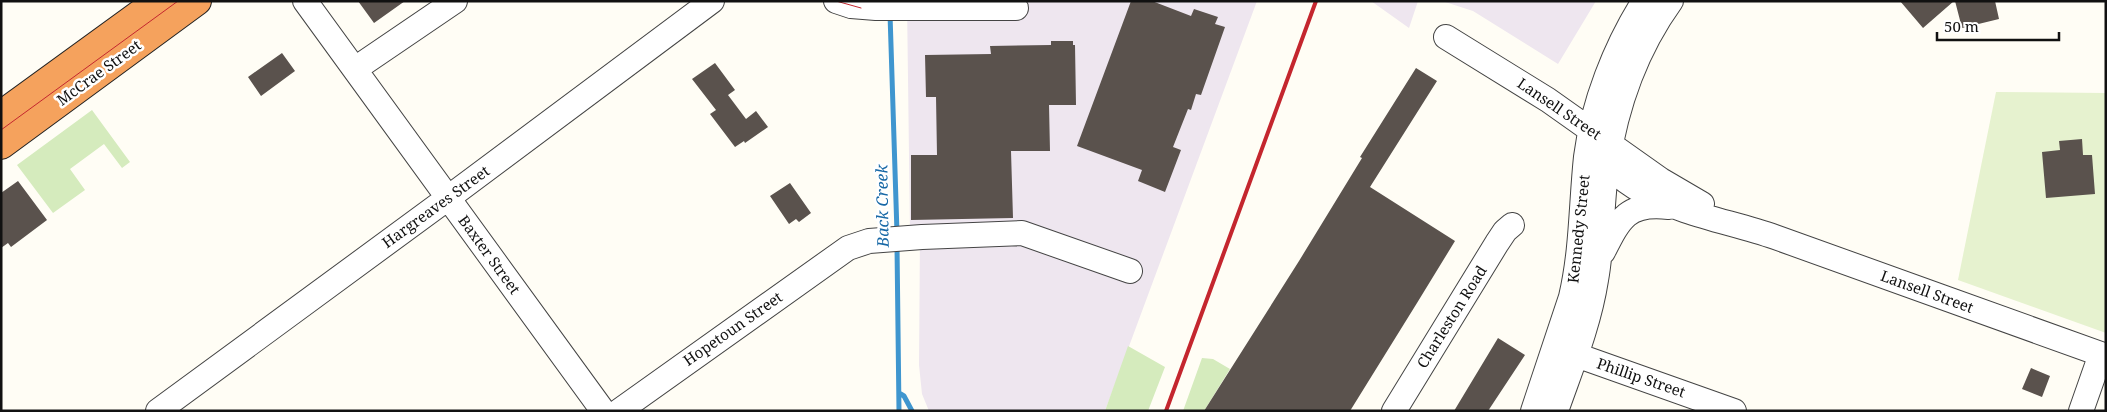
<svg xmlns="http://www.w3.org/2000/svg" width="2107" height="412" font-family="'Noto Serif',serif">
  <rect width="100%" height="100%" fill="#fffdf5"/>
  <path fill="#eee6ef" d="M907,1H1257L1105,411H929L922,394L919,365L920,233H910Z
    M1371,1H1418L1409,28Z
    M1442,1H1596L1558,64L1473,11Z"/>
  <path fill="#d5ebbd" d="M92,110L130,162L122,168L104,144L70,169L85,190L53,213L17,165Z
    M1128,346L1165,367L1148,411H1105Z
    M1202,358L1213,359L1230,369L1204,411H1183Z"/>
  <path fill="#e6f2cf" d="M1996,92L2106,93V333L1958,280Z"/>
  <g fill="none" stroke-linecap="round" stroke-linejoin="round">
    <path stroke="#3f96cf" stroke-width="5" d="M890,14L897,233
      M897,246L899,411
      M899,393L904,396L912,411"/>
  </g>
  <path fill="#5a524d" d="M358,1H405L374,23Z
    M1131,1H1152L1191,16L1194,9L1218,17L1215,24L1225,27L1201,95L1196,94L1191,110L1188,109L1173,147L1181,150L1165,192L1138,181L1142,170L1077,146Z
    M1900,1H1954L1923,28Z
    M1955,1H1995L1999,19L1962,28Z
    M1051,41H1073V45H1075L1076,105H1049L1050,151H1011L1013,218L911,220V155H937L936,97H926L925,55L991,54L990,46L1051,45Z
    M282,53L295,71L261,96L248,77Z
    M715,63L735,90L728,95L746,119L756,111L768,127L745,143L744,141L735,147L710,114L716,110L692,79Z
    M1416,68L1437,81L1370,187L1455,241L1417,303L1350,411H1204L1299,261L1362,158L1360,157Z
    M2082,139L2083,155H2092L2095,194L2046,198L2042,152L2060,150L2059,141Z
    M18,181L47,220L11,247L8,243L1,248V193Z
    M790,183L811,213L799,222L796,219L789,224L770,196Z
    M1498,338L1525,355L1488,411H1454Z
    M2031,368L2050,376L2042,397L2022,389Z"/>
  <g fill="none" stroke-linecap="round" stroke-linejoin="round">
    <defs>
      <path id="minor" d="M305,1L603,411
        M836,1L851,6L876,8H1016
        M1446,37L1548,100L1661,180L1702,204
        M355,69L455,1
        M1589,141C1606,165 1618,178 1643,192C1684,215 1732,222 1775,237C1885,277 1996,316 2106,356
        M1603,252C1620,218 1628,202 1669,207
        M1576,355L1734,411
        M158,411L448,198L712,1
        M619,411L848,248L869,241L922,237L1022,233L1130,271
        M1394,411L1497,243L1505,231L1512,225
        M1533,411L1571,297C1582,250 1581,204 1586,157C1593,103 1615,47 1644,1
        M1556,411C1571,368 1589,325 1596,280C1603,242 1601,204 1607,166C1616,106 1635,51 1671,1
        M2081,411L2101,354"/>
      <path id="highway" d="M1,115L158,1
        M1,145L197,1"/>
    </defs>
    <use href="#minor" stroke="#444" stroke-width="26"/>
    <use href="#highway" stroke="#222" stroke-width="30"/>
    <use href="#minor" stroke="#fff" stroke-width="24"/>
    <use href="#highway" stroke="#f5a25d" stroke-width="28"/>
    <path stroke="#c4262e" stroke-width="1" d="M836,1L861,8
      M1,130L178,1"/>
    <path stroke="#c4262e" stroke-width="4" d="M1166,411L1316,1"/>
  </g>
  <g text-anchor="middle" stroke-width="5" stroke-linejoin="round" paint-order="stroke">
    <g font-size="15" fill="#111" stroke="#fff">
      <text transform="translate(99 73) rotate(-36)" y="5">McCrae Street</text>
      <text transform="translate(1559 109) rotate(34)" y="5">Lansell Street</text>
      <text transform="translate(436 207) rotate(-36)" y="5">Hargreaves Street</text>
      <text transform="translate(1579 229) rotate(-84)" y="5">Kennedy Street</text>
      <text transform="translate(489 255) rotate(54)" y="5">Baxter Street</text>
      <text transform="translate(1927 292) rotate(20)" y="5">Lansell Street</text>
      <text transform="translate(1452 317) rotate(-58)" y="5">Charleston Road</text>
      <text transform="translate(733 329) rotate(-35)" y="5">Hopetoun Street</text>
      <text transform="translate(1641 378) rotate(19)" y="5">Phillip Street</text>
    </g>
    <g font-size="16" font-style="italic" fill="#1768a6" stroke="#fff">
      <text transform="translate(882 206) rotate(-91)" y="6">Back Creek</text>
    </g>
  </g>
  <rect width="2107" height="412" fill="none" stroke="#111111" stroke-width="5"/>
  <path d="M1937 32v8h122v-8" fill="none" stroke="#111111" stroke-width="2.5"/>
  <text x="1944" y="32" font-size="15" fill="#111111" stroke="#ffffff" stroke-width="4" paint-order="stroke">50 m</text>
</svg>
